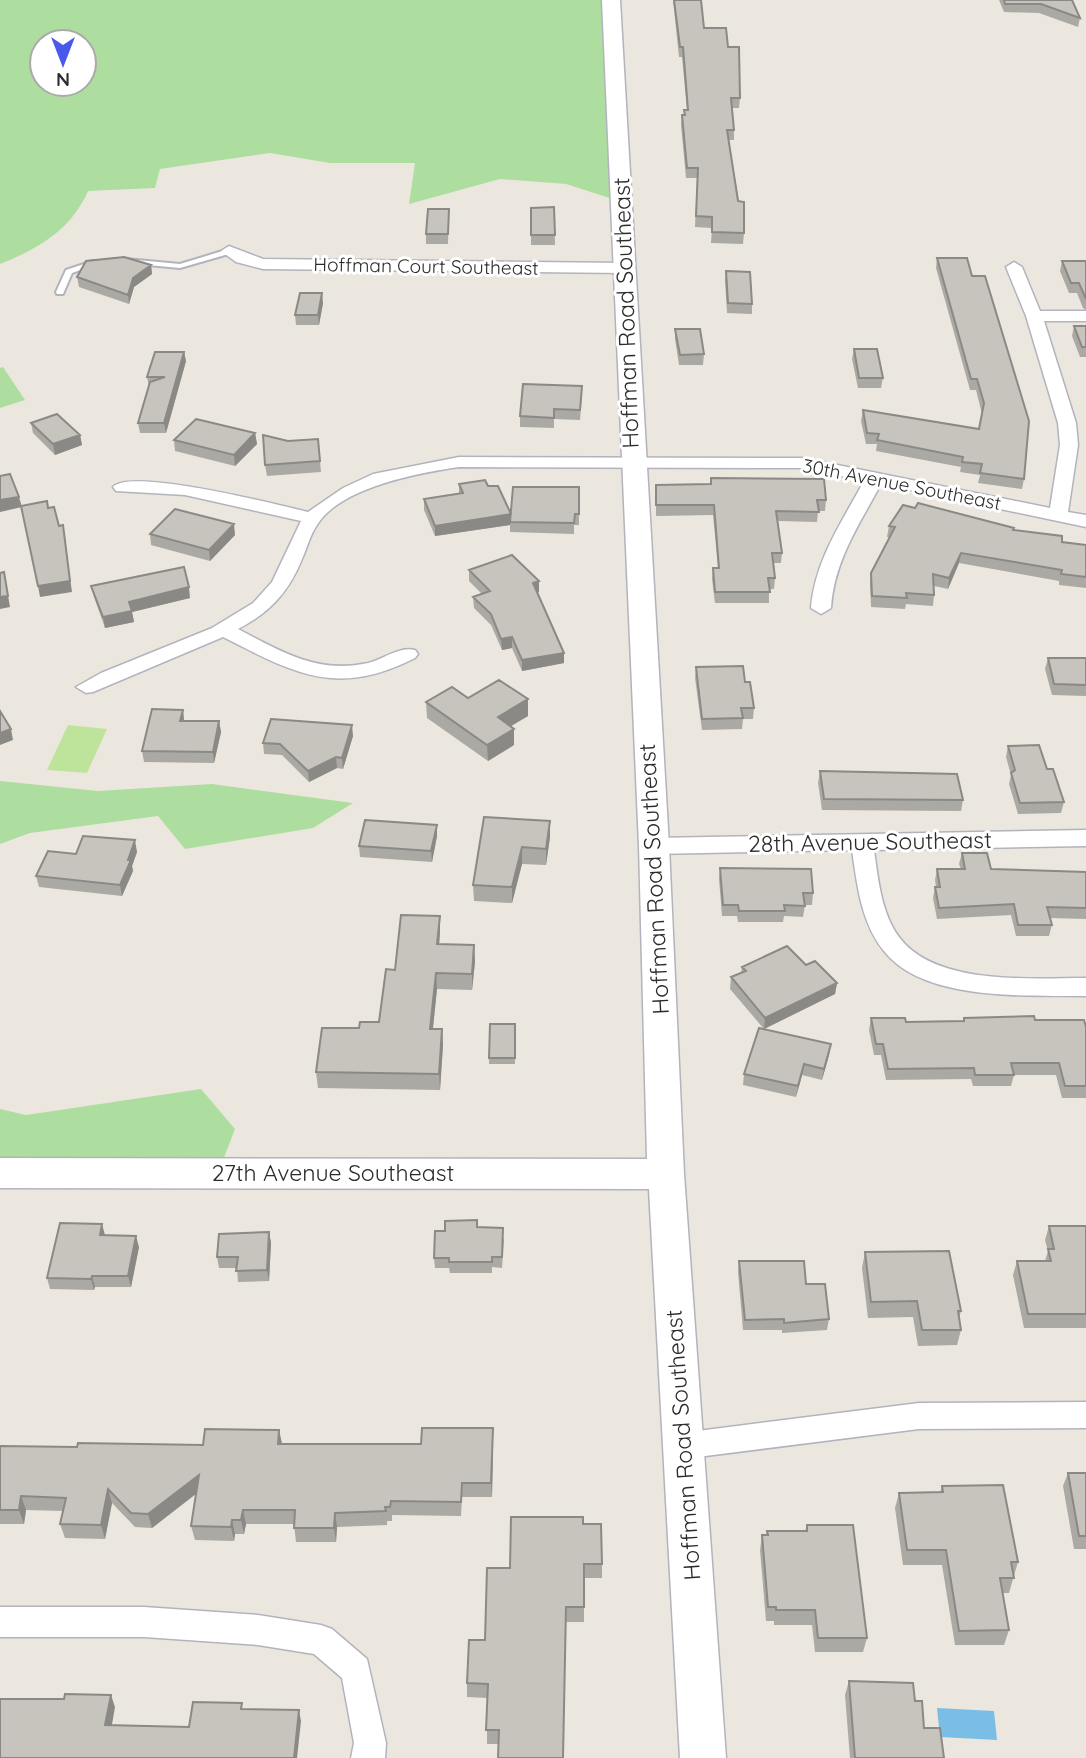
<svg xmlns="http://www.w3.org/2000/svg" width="1086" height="1758" font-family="Quicksand,sans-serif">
  <rect width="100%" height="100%" fill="#ece7de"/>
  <path fill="#aede9f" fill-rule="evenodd" d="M0,0H611L622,202L566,184L500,179L409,204L415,163H330L270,153L160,169L155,188L88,191C71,230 38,249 0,264ZM42,42H84V84H42Z
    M3,367L25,400L0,408V368Z
    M0,781L98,791L212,784L353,803L313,828L185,849L158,816L30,833L0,844Z
    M201,1089L235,1129L218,1173H0V1109L26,1115Z"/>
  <path fill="#bee49c" d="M68,725L107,729L87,773L47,770Z"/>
  <path fill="#7abde5" d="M937,1708L994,1711L997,1740L940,1737Z"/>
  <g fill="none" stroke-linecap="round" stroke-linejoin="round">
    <defs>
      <path id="lane" d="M229,249H232V253L180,268L126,263L122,261L126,259L180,264Z
        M93,261L100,263L72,273L63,294H57L56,292L66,270Z"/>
      <path id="street" d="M229,246L263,259L625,263L633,268L625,273L263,269L236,262L221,251Z
        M1014,262L1022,267L1040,311H1086V321H1044L1076,423L1078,445L1068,512L1086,515V527L881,484C859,525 834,561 831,608L821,614L811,608C815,560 842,522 864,481L803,468L459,467C419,473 340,487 317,525C310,535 307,548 302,559C289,592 269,613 238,629C282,652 318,674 368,663C384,659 399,646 415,650L418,654L415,658C337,698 294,673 223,637L93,692L86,693L76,687L101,673L212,628L253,603L272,582L301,521L185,495L116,491L113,487C130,467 279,505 308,512L343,488L373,474L459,457L803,458L1050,508L1060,445L1058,423L1026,316L1006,267Z
        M1086,830V846L874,850C878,878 881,913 899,937C935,986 1031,978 1086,978V996C1027,995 924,1002 884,951C861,923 857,884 852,850L654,854L646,851L643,846L646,841L654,838Z
        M1086,1402V1428L919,1429L682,1459L672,1455L667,1446L672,1437L682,1433L919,1403Z
        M0,1607H144L258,1615L321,1625L332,1629L367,1659L386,1743L385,1758H351L354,1743L342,1678L314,1654L258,1645L144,1637H0Z"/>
      <path id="secondary" d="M602,0H620L669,846L684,1174L726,1758H680L649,1189L0,1188V1158L647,1159L639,846Z"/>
    </defs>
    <use href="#lane" stroke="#b2b3bd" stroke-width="4"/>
    <use href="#street" stroke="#b2b3bd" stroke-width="3"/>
    <use href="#secondary" stroke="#b2b3bd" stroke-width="3"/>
    <use href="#lane" fill="#fff" fill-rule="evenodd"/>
    <use href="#street" fill="#fff" fill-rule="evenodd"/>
    <use href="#secondary" fill="#fff" fill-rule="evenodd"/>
  </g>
  <path fill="#aba9a3" d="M673,0L728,47L740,98L739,108H732L734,130V140H729L744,233L743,244L711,243L712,228L695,227L697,178H686L681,125L682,115H684V110H687L682,57H679Z
    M999,0H1072L1080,18L1078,27L1039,13L1004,12Z
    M554,207L555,245H531V208Z
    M449,209L448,244H426V234Z
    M937,258L1024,479L1022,489L978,483L980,475L960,472L961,467L876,451L877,444H866L861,421L863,410L979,429L982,414L976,390H970L936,268Z
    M1062,261H1086V310L1083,308L1077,293H1069L1060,271Z
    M151,265L152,274L134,287L129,304L79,287L77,277Z
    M726,271L752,304V314L727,313L725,281Z
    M323,303L319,325H296L295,315Z
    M1074,326H1086V357H1080L1072,336Z
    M675,329L704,354L703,365H679L675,339Z
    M854,349L883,378L881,388H858L852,359Z
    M184,352L186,361L166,433H140L138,423L149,387L147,377Z
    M582,396L580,420L554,419V428L520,427V416Z
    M31,423L80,435L82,445L55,455L33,433Z
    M255,433L257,444L235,466L175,451L174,440Z
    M318,439L321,472L267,476L265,465L288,441Z
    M711,478L826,500L825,511H818L817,522L778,521L782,553L781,563H774L775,578L774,589H769V603H715L712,579L713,568H718L713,515L656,516V485L710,484Z
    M459,484L511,514L579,487V525H574V534L510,532V525L435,536L424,510V499L459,494Z
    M889,526L1013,530L1062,542L1086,545V588L1059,585V581L959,563L948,589L934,586V595L933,606L906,604L905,609L871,607L870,584L871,573L890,537H887Z
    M150,534L235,535L210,561L151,545Z
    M469,570L539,581V592L537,593L564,663L522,671L512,648L502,650L491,625L474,608L473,597L482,594L469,581Z
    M91,586L190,598L132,612L134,622L105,628L94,597Z
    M1048,658H1086V696L1052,695L1045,669Z
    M696,667L745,682L754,708L753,719H743L742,729L702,730L695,678Z
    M468,698L528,699V716L510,726L514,745L488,761L427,718L426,702Z
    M183,710L184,721H219L221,732L214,763L144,762L142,751Z
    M353,736L343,769L337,768L309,782L282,755L264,754L263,743Z
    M1008,746L1047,769L1064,802L1061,813L1018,814L1009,784L1011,775L1006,757Z
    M820,771L963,800L961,811L822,810L818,783Z
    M550,821V837L546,865L522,864L512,903L474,901L473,885Z
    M437,836L432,862L360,857L359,846Z
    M137,852L132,866L133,871L122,896L39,887L36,876L76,854Z
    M962,853L991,869L1086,872V919L1050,918L1052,925L1049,936H1016L1011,915L937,919L933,898L935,887H936L935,880L937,869H961L959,864Z
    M720,868L813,893L812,905H805L803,917L784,916L783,922H738L737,916H722L719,879Z
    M440,932L439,944L474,945L475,962L472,990L437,989L433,1029H442L443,1045L440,1090L318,1088L316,1072L359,1028L379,1022L395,970Z
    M806,965L837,983L835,994L764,1029L831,1044L829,1055L822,1080L802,1075L796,1097L743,1085L744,1074L764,1029L730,989L731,977L741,973L742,967Z
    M871,1018L906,1022L963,1021L964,1018L1035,1020L1086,1027V1098H1062L1056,1075H1014L1011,1086H973L971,1079L886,1080L881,1055H874L869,1030Z
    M490,1024H515V1064H489Z
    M1049,1226H1086V1328H1024L1013,1275L1017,1261H1045L1048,1251L1045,1240Z
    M478,1227L504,1239L502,1268L492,1267V1273H450L449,1268H435L434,1258L445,1231Z
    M269,1232L271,1243L269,1281L238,1282L237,1268H219L217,1257Z
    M105,1235L139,1247L131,1287H95L94,1290L50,1289L47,1278Z
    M865,1252L961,1311L959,1318L961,1330L957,1345L918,1346L913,1317L868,1318L862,1268Z
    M739,1261L806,1284L829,1319L827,1330L782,1333V1330H743L738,1272Z
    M279,1430L282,1444L493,1443L492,1497H462L461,1516L392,1515V1521H387V1525L337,1527L336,1542H296L294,1524H246L244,1534H235L234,1541L195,1540L191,1526L196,1494L152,1528L135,1527L112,1503L105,1539L65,1538L60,1524L63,1511L26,1510L24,1524H0V1446L77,1447L203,1445Z
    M1068,1473H1086V1549H1074L1063,1486Z
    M942,1486L1018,1562L1009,1593H1003L1009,1630L1004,1645H955L942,1565H903L895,1508L899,1493L940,1492Z
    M583,1524L602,1564V1578H584V1622H566L498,1744H487V1698L467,1697V1683L485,1640L510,1568Z
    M807,1525L867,1638L863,1652H815L812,1625H774V1621H766L760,1550L762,1535H766L767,1531H805Z
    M849,1681L915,1701L924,1728L944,1758H850L845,1695Z"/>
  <path fill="#8b8985" d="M151,265L152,274L134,287L129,304L128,295L133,278Z
    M322,293L323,303L319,325L318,315Z
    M184,352L186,361L166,433L164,423Z
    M255,433L257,444L235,466L234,455Z
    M80,435L82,445L55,455L53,444Z
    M19,497L22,507L0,512V500Z
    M511,514L510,525L435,536V526Z
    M234,524L235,535L210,561L209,550Z
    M63,525L72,592L40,597L38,586Z
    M961,553L959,563L948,589L949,578Z
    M4,572L10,607L0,609V597Z
    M539,581V592L533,594V583Z
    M189,587L190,598L132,612L134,622L105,628L103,617L129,602Z
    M512,637V648L502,650L501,639Z
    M564,653V663L522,671V660Z
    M528,699V716L498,734V717Z
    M183,710L184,721H180Z
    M219,721L221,732L214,763L213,752Z
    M352,725L353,736L343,769L342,758Z
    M11,729L13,740L0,745V733Z
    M514,729V745L488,761L487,745Z
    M336,757L337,768L309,782L308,771Z
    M550,821V837L546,865V849Z
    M437,825V836L432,862L431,851Z
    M135,840L137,852L132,866L133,871L122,896L120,885Z
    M522,847V864L512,903V887Z
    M440,916V932L438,961L437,944Z
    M474,945L475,962L472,990V974Z
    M436,973L437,989L431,1045L430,1029Z
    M837,983L835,994L764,1029L765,1018Z
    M442,1029L443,1045L440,1090L439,1074Z
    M831,1044L829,1055L822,1080L824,1069Z
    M804,1064L802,1075L796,1097L798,1086Z
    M102,1224L105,1235L103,1246L100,1235Z
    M269,1232L271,1243L269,1281L267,1270Z
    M136,1236L139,1247L131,1287L128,1276Z
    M92,1276L95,1287L94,1290L91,1279Z
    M493,1428V1443L492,1497L491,1483Z
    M279,1430L282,1444H278Z
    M199,1475L202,1489L152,1528L148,1514Z
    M108,1489L112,1503L105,1539L101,1525Z
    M21,1496L26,1510L24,1524L19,1510Z
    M243,1510L246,1524L244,1534L241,1520Z
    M335,1513L337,1527L336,1542L334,1528Z
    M232,1520L235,1534L234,1541L231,1527Z
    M111,1695L115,1707L110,1736L105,1725Z
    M299,1710L301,1721L297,1758H294Z"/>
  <path fill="#c7c4be" stroke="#8b8985" stroke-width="2" d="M674,0H701L704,28H726L728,47H739L740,98H731L734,130H727L738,201L744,202V233L712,232V217L696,216L698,168H687L682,115H685L684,110H688L683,47H680Z
    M1004,0H1072L1080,18L1041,4H1005Z
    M554,207L555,235H531V208Z
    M428,209H449L448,234H426Z
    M124,257L151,265L133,278L128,295L77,277L86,261Z
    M937,258H967L972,276H985L1029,421L1024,479L980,473L982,464L962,462L963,457L877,440L879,434L867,433L863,410L979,429L984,403L977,379H971Z
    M1062,261H1086V299L1079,283H1071Z
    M726,271L750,272L752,304L728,303Z
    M300,293H322L318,315H295Z
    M1074,326H1086V347H1082Z
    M675,329H700L704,354L680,355Z
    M854,349H877L883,378H859Z
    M155,352H184L164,423H138L150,382L165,377H147Z
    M523,384L582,386L580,410L554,409V418L520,416Z
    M57,414L80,435L53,444L31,423Z
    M196,419L255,433L234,455L174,440Z
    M263,435L288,441L318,439L320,461L265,465Z
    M10,474L19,497L0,500V476Z
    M711,478L824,479L826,500H817L819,512L776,511L782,553H772L775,578H768L770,592H715L713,568H719L714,505H656V485L711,484Z
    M485,480L488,486H498L511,514L435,526L424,499L463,493L459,484Z
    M513,487H579V514H575L574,523L510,522Z
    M47,501L48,508L54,507L59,526L63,525L70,581L38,586L21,506Z
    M918,503L1014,528L1013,530L1062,536V542L1086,545V577L1061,574L1062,570L961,553L949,578L933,574L934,595L906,593L907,598L872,596L871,573L895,527L889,526L903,505L915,508Z
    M175,509L234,524L209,550L150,534Z
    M512,555L539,581L533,583L564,653L522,660L512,637L501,639L491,614L473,597L490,591L469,570Z
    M184,567L189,587L129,602L132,611L103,617L91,586Z
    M4,572L8,596L0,597V573Z
    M1048,658H1086V685L1054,684Z
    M743,666L745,682H750L754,708H741L743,718L702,719L696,667Z
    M499,680L528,699L498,717L514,729L487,745L426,702L452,687L468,698Z
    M152,709L183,710L180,721H219L213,752L142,751Z
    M0,711L11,729L0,733Z
    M271,719L352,725L342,758L336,757L308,771L280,744L263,743Z
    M1039,745L1047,769H1053L1064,802L1020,803L1011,773L1015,770L1008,746Z
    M820,771L957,774L963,800L824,799Z
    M484,817L550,821L546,849L522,847L512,887L473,885Z
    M365,820L437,825L431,851L359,846Z
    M83,836L135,840L128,860H131L120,885L36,876L48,851L76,854Z
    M962,853H987L991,869L1086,872V908L1047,907L1052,925H1018L1014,904L939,908L935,887H940L937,869H965Z
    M720,868L811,869L813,893H803L805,906L784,905L785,911H739L738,905H723Z
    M401,915L440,916L437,944L474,945L472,974L436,973L430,1029H442L439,1074L316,1072L322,1028H359L360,1022H379L386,969L395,970Z
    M787,946L806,965L815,961L837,983L765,1018L731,977L746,971L742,967Z
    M1034,1016L1035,1020H1084L1086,1027V1086H1065L1059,1063H1011L1014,1075H975L974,1068L888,1069L883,1044H876L871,1018H905L906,1022L964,1021V1018Z
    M490,1024H515V1058H489Z
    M759,1028L831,1044L824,1069L804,1064L798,1086L744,1074Z
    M477,1220V1227L503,1228L502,1257H492V1262H449V1258H434L435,1231H445V1221Z
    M60,1223L102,1224L100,1235L136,1236L128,1276H92L91,1279L47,1278Z
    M1049,1226H1086V1314H1028L1017,1261H1051L1048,1249H1054Z
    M269,1232L267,1270L236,1271L238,1257H217L219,1234Z
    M949,1251L961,1311H958L961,1330H922L917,1301L871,1302L865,1252Z
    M739,1261H804L806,1284H825L829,1319L784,1323V1319L745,1320Z
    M422,1428H493L491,1483H462L461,1502L391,1501L390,1507H385L386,1511L335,1513L334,1528H294L295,1510H243L241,1520H232L231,1527L191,1526L199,1475L148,1514L131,1513L108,1489L101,1525L60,1524L66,1498L21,1496L19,1510H0V1446L77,1447L78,1443L203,1445L205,1429L279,1430L278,1444H421Z
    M1068,1473H1086V1536H1079Z
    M1003,1485L1018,1562H1011L1014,1578H1000L1009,1630L959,1631L946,1550H907L899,1493L943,1492L942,1486Z
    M511,1517H583V1524H601L602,1564H584V1607H566L563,1758H498L499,1730H486L488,1684L467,1683L469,1640H485L487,1568H510Z
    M807,1525H853L867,1638H818L815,1610H776V1607H768L762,1535H768L767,1531H807Z
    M849,1681L913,1683L915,1701H922L924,1728H940L944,1758H855Z
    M65,1694L111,1695L105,1725L189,1727L193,1702L242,1703L241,1709L299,1710L294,1758H0V1699H64Z"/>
  <g text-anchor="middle" stroke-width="6" stroke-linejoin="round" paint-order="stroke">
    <g font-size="19" fill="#2b2b2b" stroke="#fff">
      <text transform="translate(426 266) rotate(1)" y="7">Hoffman Court Southeast</text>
      <text transform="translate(902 484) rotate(11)" y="7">30th Avenue Southeast</text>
    </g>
    <g font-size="23" fill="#2b2b2b" stroke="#fff">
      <text transform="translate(626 313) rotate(-92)" y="8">Hoffman Road Southeast</text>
      <text transform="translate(870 842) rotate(-1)" y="8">28th Avenue Southeast</text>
      <text transform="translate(654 879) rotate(-93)" y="8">Hoffman Road Southeast</text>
      <text x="333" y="1181">27th Avenue Southeast</text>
      <text transform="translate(683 1445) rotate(-94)" y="8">Hoffman Road Southeast</text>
    </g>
  </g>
  <g transform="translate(63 63) rotate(180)"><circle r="33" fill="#ffffff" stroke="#aaaaaa" stroke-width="2"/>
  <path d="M0-5L12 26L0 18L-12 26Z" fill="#4b58ec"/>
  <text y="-10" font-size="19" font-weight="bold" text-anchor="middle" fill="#2b2b2b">N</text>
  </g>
</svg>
